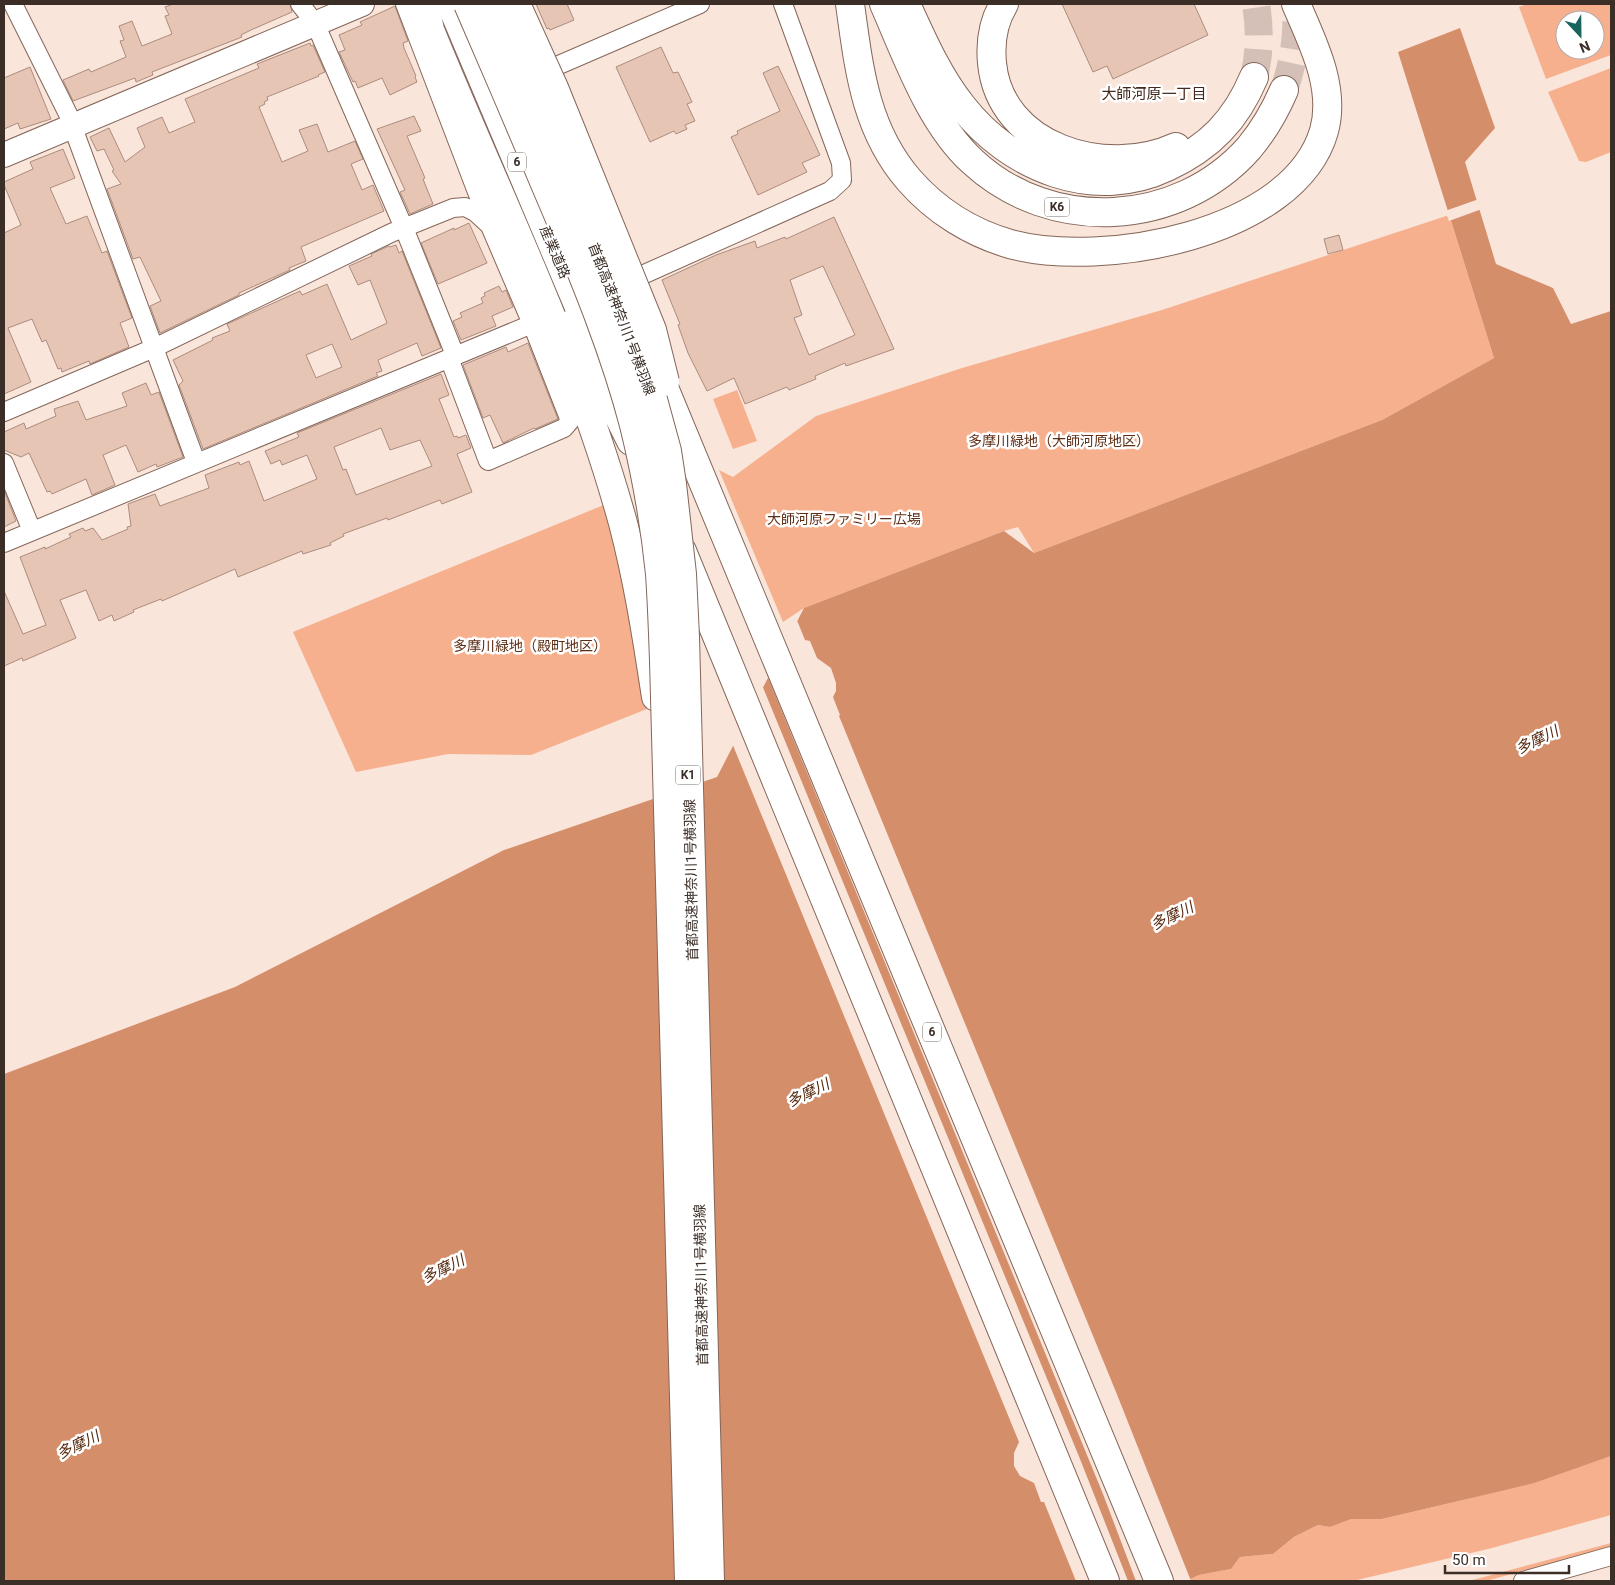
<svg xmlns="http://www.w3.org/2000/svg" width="1615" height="1585" font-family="Roboto,'Noto Sans JP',sans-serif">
  <rect width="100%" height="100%" fill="#fae5db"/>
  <path fill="#f7b08d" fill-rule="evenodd" d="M1527,4H1611V55L1546,79L1519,7ZM1565,20H1595V50H1565Z
    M1611,68V152L1586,162L1579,161L1548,92Z
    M1449,215L1494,358L1382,420L1034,553L1018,527L1004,531L804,608L783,622L719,470L733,477L816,416L962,368L1162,310Z
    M737,390L757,441L733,449L713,399Z
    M616,500L647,709L531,755L448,754L356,772L293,632Z
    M1611,1456V1515L1492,1548L1353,1581H1186L1199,1575L1231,1569L1240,1557L1273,1554L1294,1537L1318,1525L1330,1527L1350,1519H1382L1459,1501L1534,1482Z
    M1611,1543V1547L1486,1581H1469Z"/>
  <path fill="#d58e6a" d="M1460,28L1495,128L1465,162L1496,264L1553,288L1571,324L1611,311V1456L1534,1483L1459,1501L1382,1519H1351L1330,1527L1318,1525L1294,1537L1273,1554L1240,1557L1231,1569L1199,1575L1186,1581H4V1074L235,987L504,850L717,777L804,608L1004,531L1034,553L1382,420L1494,358L1398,52Z"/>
  <path fill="#fae5db" d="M1479,199L1482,209L1449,221L1445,211Z
    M796,618L805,640L810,641L817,658L831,668L836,683V691L833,697L840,715L839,716L1116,1392L1191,1581H1136L1103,1494L767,675Z
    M762,685L1080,1459L1128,1581H1076L1044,1502H1041L1034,1483L1020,1476L1014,1466V1453L1019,1442L732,743Z"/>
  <path fill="#e7c5b5" stroke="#ac8c7d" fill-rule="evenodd" d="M173,4H290L292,12L251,30L241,35L242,37L152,72L153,75L136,82L135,78L73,101L63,80L89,69L91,72L126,57L120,41L124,40L119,26L132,21L142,46L172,34L165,16L169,15L165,7Z
    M536,4H567L574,20L550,30L549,28L547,29Z
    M1062,4H1194L1208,35L1113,79L1107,66L1093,72Z
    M395,6L408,41L403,43L404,48L416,76L415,77L417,82L390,95L382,78L358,88L355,81L353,82L339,52L345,50L339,35L362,25L360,22Z
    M310,43L311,46L313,45L325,72L318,75L319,76L267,97L268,100L264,102L265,104L259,107L282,162L308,151L299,130L317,124L328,152L355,141L363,159L351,164L362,190L373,185L384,211L301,247L306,261L289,268L290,270L239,293V295L160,333L150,306L161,301L140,257L133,259L107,189L121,184L112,171L114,170L104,149L97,151L90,137L109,128L125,162L145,147L137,128L162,117L169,133L195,122L185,99L259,68L257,64Z
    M661,47L673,73L678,72L692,102L687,104L695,121L685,125L687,129L676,134L674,131L650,142L616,67Z
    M778,66L820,155L802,163L807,172L758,195L731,137L738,134L737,131L780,111L763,73Z
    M30,67L51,119L20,129L18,123L4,129V78Z
    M414,116L421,131L407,136L425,178L423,179L433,204L410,214L400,192L405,190L377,129Z
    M63,149L75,178L50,188L66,224L87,216L102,253L107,251L132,318L120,323L129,347L90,364L89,361L62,372L61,368L58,369L46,340L42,342L32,319L8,328L31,382L4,394V233L21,225L4,185V182L33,169L30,162Z
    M834,217L894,349L846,366L845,363L815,376L816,379L789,390L787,387L745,404L734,378L707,391L688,353L678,325L680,324L662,280L716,255L755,241L757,248L785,237L786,239ZM823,266L855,335L809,355L794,318L802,315L790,280Z
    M469,223L487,263L438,284L421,243L454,228V230Z
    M1339,235L1343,250L1328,254L1324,239Z
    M396,245L399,253L402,251L441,348L422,356L417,343L378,360L382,371L376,373L378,376L203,449L179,385L183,381L173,360L213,340L212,338L230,331L227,324L300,291L302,295L327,284L351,340L387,323L370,280L358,285L349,266L372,256L371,254L389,246L390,247ZM332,344L342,367L316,378L306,355Z
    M499,286L502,292L506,290L513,307L492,316L496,326L461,340L453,321L462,317L460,313L483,303L481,298L485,296L484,293Z
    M528,343L558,419L535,429L534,428L503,443L490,415L483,418L463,365L506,347L508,352Z
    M441,374L449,395L439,399L454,437L457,436L458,438L466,435L471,448L457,454L472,492L442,504L440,500L388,520L387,518L343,534L344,536L330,543L331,545L303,554L302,551L238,577L235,569L162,601L161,599L133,610L134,612L114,621L112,615L99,621L86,590L60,600L76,638L23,661L22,658L4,666V591L23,634L46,625L20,557L45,547V549L71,537L69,534L83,528L85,531L93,528L102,540L128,529L127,527L131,526L128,504L155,494L160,506L209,488L205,475L239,462L240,465L249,461L264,501L317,479L307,455L282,465L280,460L271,464L265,451L299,437L297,433ZM381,428L390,450L420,440L432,466L356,495L346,469L343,470L334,447Z
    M146,383L151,395L159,392L183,457L157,467L156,464L138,472L126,445L103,455L115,485L92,495L86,479L52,494L50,491L47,492L29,453L21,457L4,450V432L24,423L26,429L56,416L54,409L78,401L86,420L127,406L122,393Z
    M4,490L16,521L4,527Z"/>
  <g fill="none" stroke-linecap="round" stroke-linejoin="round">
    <path stroke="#d4c0b7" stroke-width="28" stroke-dasharray="28 14" stroke-linecap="butt" d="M1254,77C1260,52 1260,29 1256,4
      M1284,90C1294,61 1298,34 1296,4"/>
    <defs>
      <path id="street" d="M13,4L68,114L196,462
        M300,4L315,23L404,228L455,355
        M405,4L490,226L532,324L570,421L564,428L488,461L449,358
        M538,74L700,4
        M631,293L640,276L830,191L842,180L841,163L783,4
        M4,412L154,348L391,233L453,208L465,207L475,212L488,224
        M4,463L32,531
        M4,543L532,324
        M1523,1581L1611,1556"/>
      <path id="secondary" d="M4,155L362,4"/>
      <path id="primary" d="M451,4L606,371
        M653,361L1159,1581
        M682,551L1105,1581"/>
      <path id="highway" d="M427,4V15L430,30C496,193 576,352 623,523C638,580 647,638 656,697
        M850,4C859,69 865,129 909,180C936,211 972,233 1010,244C1101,269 1294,235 1324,131C1336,88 1313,43 1296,4
        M884,4C907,56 930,123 973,162C1051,234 1178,228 1249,148C1264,130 1275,111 1284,90
        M906,4C922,39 938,76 962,106C1010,168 1094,202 1167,167C1210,147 1236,120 1254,77
        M1004,4C993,22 990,42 992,63C1000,148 1106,179 1176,147
        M569,325L607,393L631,441"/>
    </defs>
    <use href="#street" stroke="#846658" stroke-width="20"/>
    <use href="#secondary" stroke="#846658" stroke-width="26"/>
    <use href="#primary" stroke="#846658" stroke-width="30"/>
    <use href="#highway" stroke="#846658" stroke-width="30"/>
    <use href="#street" stroke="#fff" stroke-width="18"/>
    <use href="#secondary" stroke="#fff" stroke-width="24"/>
    <use href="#primary" stroke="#fff" stroke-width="28"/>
    <use href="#highway" stroke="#fff" stroke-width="28"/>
    <defs>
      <path id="highway-bridge" d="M468,4C498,73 528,143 557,212C586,282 615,352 634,425C646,474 655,524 660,574C662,603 663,632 664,661L689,1581
        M492,4L618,301L649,385L667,451L672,484L682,574L685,637L710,1581
        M516,4L554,88L652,330L665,382"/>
    </defs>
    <use href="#highway-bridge" stroke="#846658" stroke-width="30" stroke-linecap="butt"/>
    <use href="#highway-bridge" stroke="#fff" stroke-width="28"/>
  </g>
  <g text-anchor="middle" stroke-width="5" stroke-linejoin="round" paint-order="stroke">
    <g fill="#fff" stroke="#766d68" stroke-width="1">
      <rect x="508" y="152.5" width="18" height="19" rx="4"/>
      <rect x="1044.5" y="197.5" width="25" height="19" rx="4"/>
      <rect x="675.5" y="765.5" width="25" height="19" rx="4"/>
      <rect x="923" y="1022.5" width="18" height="19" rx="4"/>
    </g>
    <g font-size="12" font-weight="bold" fill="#3b2e27">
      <text x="517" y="166">6</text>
      <text x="1057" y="211">K6</text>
      <text x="688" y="779">K1</text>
      <text x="932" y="1036">6</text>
    </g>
    <g font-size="14" fill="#3b2e27" stroke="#fff">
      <text transform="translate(555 252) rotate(67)" y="5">産業道路</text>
      <text transform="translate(622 319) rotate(69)" y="5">首都高速神奈川1号横羽線</text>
      <text transform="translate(691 880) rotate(-91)" y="5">首都高速神奈川1号横羽線</text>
      <text transform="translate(701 1285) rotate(-91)" y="5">首都高速神奈川1号横羽線</text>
    </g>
    <g font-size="14" fill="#5e2f16" stroke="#fff">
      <text x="1059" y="446">多摩川緑地（大師河原地区）</text>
      <text x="844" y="524">大師河原ファミリー広場</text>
      <text x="530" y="651">多摩川緑地（殿町地区）</text>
    </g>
    <g font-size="15" fill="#43291c" stroke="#fff">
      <text x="1154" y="99">大師河原一丁目</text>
    </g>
    <g font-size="15" font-style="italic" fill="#55270d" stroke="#fff">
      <text transform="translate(1537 740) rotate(-26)" y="5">多摩川</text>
      <text transform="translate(1172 916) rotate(-26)" y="5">多摩川</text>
      <text transform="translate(808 1093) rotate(-26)" y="5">多摩川</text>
      <text transform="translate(443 1269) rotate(-26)" y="5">多摩川</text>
      <text transform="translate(78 1445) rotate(-26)" y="5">多摩川</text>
    </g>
  </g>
  <rect width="1615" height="1585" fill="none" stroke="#3b2e27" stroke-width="10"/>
  <g transform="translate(1580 35) rotate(158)"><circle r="24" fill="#ffffff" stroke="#b1aba9"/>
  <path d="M0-4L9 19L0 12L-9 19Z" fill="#19655e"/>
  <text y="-8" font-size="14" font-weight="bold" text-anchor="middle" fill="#3b2e27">N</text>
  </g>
  <path d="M1445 1565v8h124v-8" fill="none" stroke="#3b2e27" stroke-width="2.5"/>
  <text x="1452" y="1565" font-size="15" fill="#3b2e27" stroke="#ffffff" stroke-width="4" paint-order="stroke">50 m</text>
</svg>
